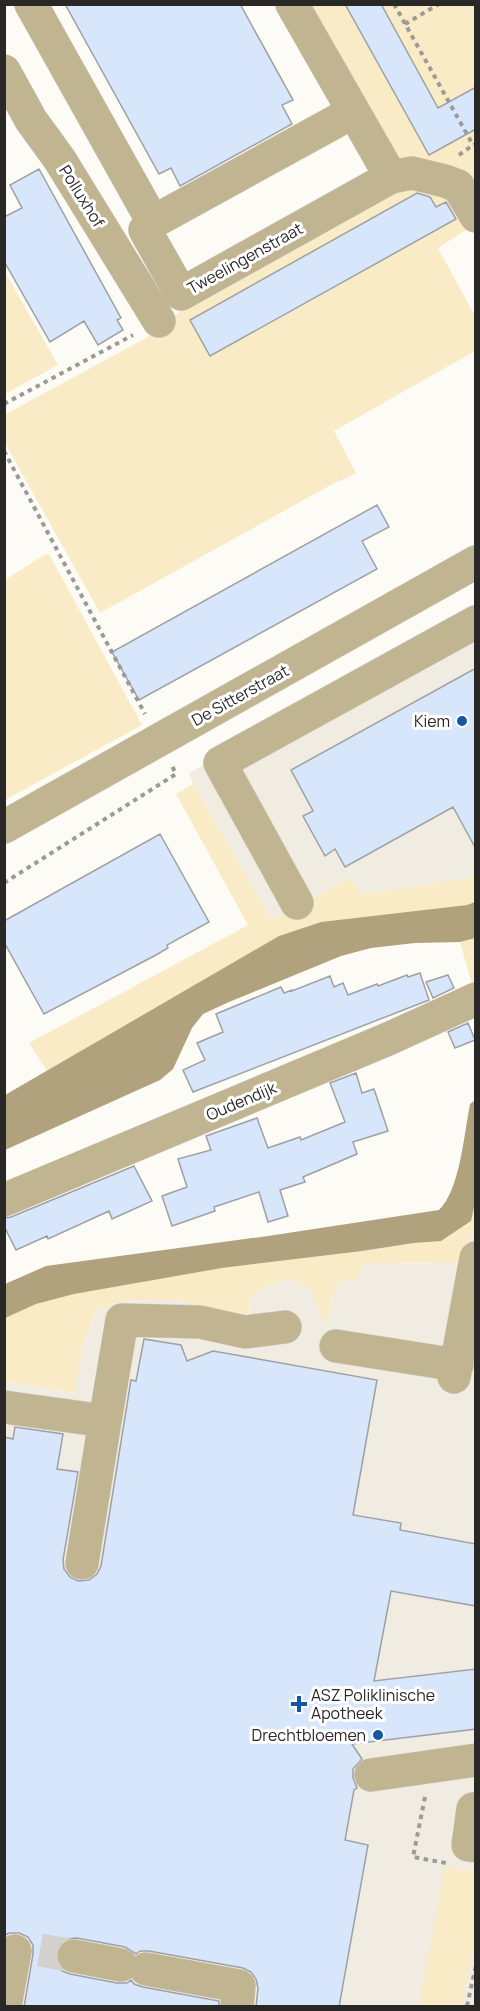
<svg xmlns="http://www.w3.org/2000/svg" width="480" height="2011" font-family="Manrope,sans-serif">
  <rect width="100%" height="100%" fill="#fcfbf6"/>
  <path fill="#f0ece1" d="M475,614V877L360,894L350,878L271,920L193,784L189,773Z
    M475,1226V2006H5L4,1381L74,1393L82,1346L97,1309L129,1300H178L250,1316L249,1301L263,1287L292,1278L311,1289L326,1326L334,1290L338,1282L346,1279L363,1263L463,1262L467,1243Z"/>
  <path fill="#f9ebc5" d="M307,5H475V197L393,160Z
    M399,185L444,190L466,230L438,248L475,316V351L334,431L356,473L327,487L100,613L5,443L4,415L157,332L190,302Z
    M5,272L58,365L5,394H4Z
    M49,554L142,725L5,800V580L44,555Z
    M193,784L271,920L350,878L360,894L475,877V902L468,905L321,922L279,936L47,1071L29,1043L248,925L176,794Z
    M475,938V986L473,988L460,942Z
    M475,1199V1226L467,1243L463,1262L363,1263L356,1281L346,1279L338,1282L334,1290L326,1327L311,1290L292,1278L263,1287L249,1301L250,1317L178,1300H129L97,1309L82,1346L75,1393L5,1381L4,1318L36,1304L74,1294L222,1268L362,1251L444,1239L471,1221Z
    M445,1866L475,1872V1934L462,2006H419Z"/>
  <path fill="#b0a27d" d="M475,902V938L460,942L415,943L371,948L341,956L229,1002L203,1014L192,1028L173,1069L160,1080L5,1150V1095L279,936L321,922L467,905Z
    M475,1100L476,1199L471,1221L441,1241L414,1243L362,1251L222,1268L74,1294L36,1304L5,1318V1284L46,1266L268,1236L439,1210C460,1190 464,1134 470,1104Z"/>
  <path fill="#d7e6fa" stroke="#9ea0a3" stroke-width="1.5" d="M65,4H240L293,100L282,105L292,124L180,186L171,168L159,174Z
    M345,4H381L438,108L476,87V129L429,155Z
    M39,169L121,318L117,320L123,330L98,345L84,321L50,342L4,261V217L22,208L10,185Z
    M417,193L430,197L436,207L446,202L456,219L210,356L190,320Z
    M377,505L389,527L362,541L377,569L139,700L112,652Z
    M476,668V849L453,807L345,867L335,849L325,856L303,816L313,811L291,770Z
    M160,834L209,922L167,945L168,948L156,955L44,1014L4,942V921Z
    M420,973L429,1000L193,1092L183,1070L205,1060L197,1043L223,1032L216,1014L281,987L284,993L292,990V991L330,976L334,987L343,983L348,995L377,984L378,986L407,975L408,977Z
    M448,975L454,988L433,998L426,982Z
    M468,1023L475,1040L455,1048L448,1032Z
    M356,1073L362,1093L374,1089L388,1131L353,1142L357,1154L303,1177L305,1182L280,1190L288,1216L268,1222L259,1192L214,1207L215,1211L172,1226L162,1196L187,1187L178,1159L211,1150L206,1136L257,1118L268,1148L300,1137L301,1140L345,1122L330,1083Z
    M134,1166L152,1201L112,1219L109,1211L48,1239L47,1236L16,1250L4,1226V1218L11,1217Z
    M144,1339L181,1345L187,1361L213,1351L377,1380L353,1515L401,1523L400,1530L476,1544V1606L391,1591L374,1681L476,1669V1729L352,1744L362,1759L353,1769V1778L357,1788L354,1790L345,1840L368,1845L339,2007H256L258,1988L256,1979L251,1972L243,1968L149,1951H140L136,1954L125,1947L77,1938L67,1939L59,1944L56,1952L57,1963L62,1971L70,1974L117,1983H127L131,1980L134,1984L143,1987L219,2001V2007H24L33,1954V1945L28,1937L19,1933H9L4,1936V1437L13,1439L15,1427L63,1434L57,1469L78,1472L63,1560L64,1569L70,1577L78,1581L89,1580L97,1574L101,1566L131,1380L136,1381Z"/>
  <g fill="none" stroke-linecap="round" stroke-linejoin="round">
    <path stroke="#d2d1cd" stroke-width="33" stroke-dasharray="33 16" stroke-linecap="butt" d="M40,1950L74,1956"/>
    <defs>
      <path id="minor" d="M31,4L153,222
        M292,4L391,177L181,294L145,230L153,222L353,112
        M4,71L31,120L60,160L159,321
        M391,177L412,173L445,181L458,186L476,216
        M4,827L476,562
        M297,903L220,763L476,622
        M4,1200L388,1039L476,999
        M336,1346L457,1365
        M454,1377L476,1258
        M4,1407L105,1421L122,1320L200,1322L245,1332L285,1327
        M82,1563L105,1421
        M371,1775L476,1760
        M476,1809H473L468,1845L476,1846
        M74,1956L121,1965
        M146,1969L239,1986L237,2006
        M5,2006L15,1951"/>
    </defs>
    <use href="#minor" stroke="#d6d5d1" stroke-width="34"/>
    <path stroke="#9b9a97" stroke-width="4" stroke-dasharray="4.5 4.5" stroke-linecap="butt" d="M394,4L473,145L476,144
      M405,24L439,4
      M459,155L473,145
      M4,404L133,335
      M4,451L145,714
      M4,883L176,774L172,766
      M425,1797L413,1857L446,1863
      M467,2006L476,1965"/>
    <use href="#minor" stroke="#c1b490" stroke-width="33"/>
  </g>
  <g fill="#1457a7" stroke="#fff" stroke-width="2">
    <circle cx="462" cy="721" r="6"/>
    <path d="M296 1695h6v6h6v6h-6v6h-6v-6h-6v-6h6z"/>
    <circle cx="378" cy="1735" r="6"/>
  </g>
  <g text-anchor="middle" stroke-width="6" stroke-linejoin="round" paint-order="stroke">
    <g font-size="16" fill="#292827" stroke="#fff">
      <text transform="translate(82 196) rotate(58)" y="6">Polluxhof</text>
      <text transform="translate(245 258) rotate(-29)" y="6">Tweelingenstraat</text>
      <text transform="translate(240 695) rotate(-29)" y="6">De Sitterstraat</text>
      <text transform="translate(241 1101) rotate(-23)" y="6">Oudendijk</text>
    </g>
    <g font-size="16" fill="#292827" stroke="#fff" text-anchor="end">
      <text x="450" y="727">Kiem</text>
      <text x="311" y="1701" text-anchor="start">ASZ Poliklinische<tspan x="311" dy="18">Apotheek</tspan></text>
      <text x="366" y="1741">Drechtbloemen</text>
    </g>
  </g>
  <rect width="480" height="2011" fill="none" stroke="#292827" stroke-width="12"/>
</svg>
